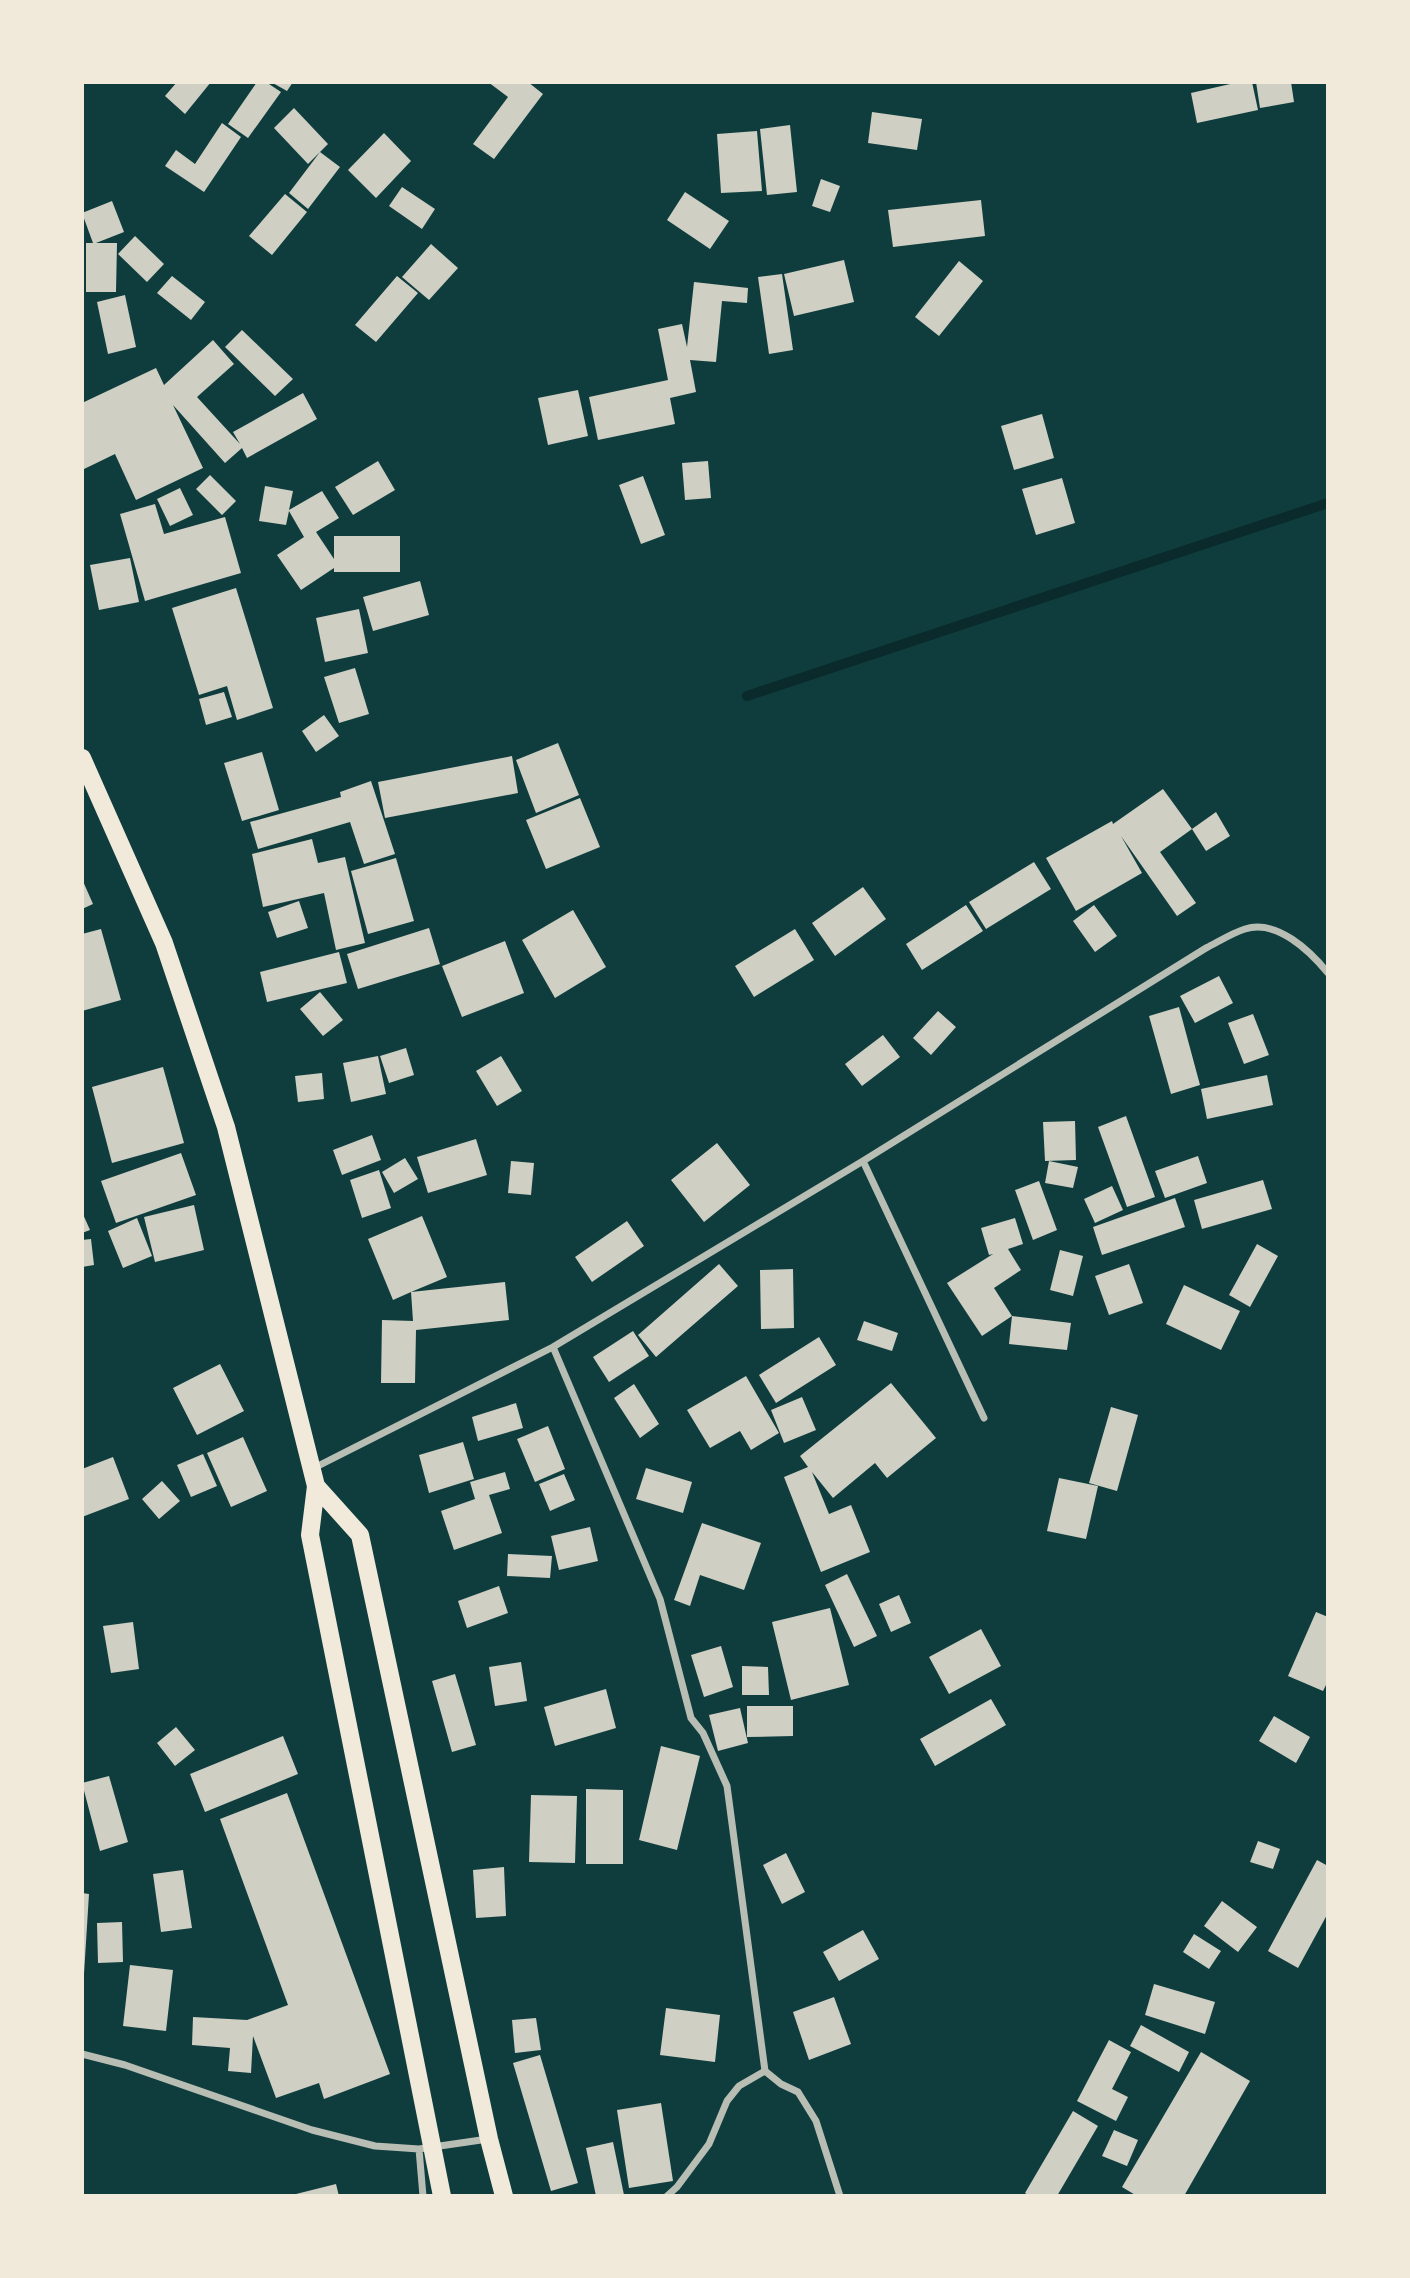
<svg xmlns="http://www.w3.org/2000/svg" width="1410" height="2278" font-family="'DM Sans',sans-serif">
  <rect width="100%" height="100%" fill="#0f3d3e"/>
  <g fill="none" stroke-linecap="round" stroke-linejoin="round">
    <path stroke="#0a2a2b" stroke-width="10" d="M747,696L1328,503"/>
  </g>
  <path fill="#cfcfc3" d="M177,82H211L185,114L165,96Z
    M257,82H266L281,92L248,138L228,124Z
    M271,82H293L287,91Z
    M488,82H528L543,94L494,159L473,144L508,97Z
    M1239,82H1252L1258,110L1197,123L1191,93Z
    M1256,82H1291L1294,102L1260,108Z
    M294,108L328,144L308,164L274,128Z
    M872,112L922,119L917,150L868,143Z
    M222,123L241,137L204,192L165,166L176,150L195,164Z
    M790,125L797,192L767,195L760,129Z
    M757,131L762,191L721,193L717,134Z
    M384,133L411,161L376,198L348,170Z
    M320,152L340,167L308,209L289,193Z
    M821,179L840,186L830,212L812,206Z
    M402,187L435,209L422,229L389,206Z
    M685,192L729,221L710,249L667,220Z
    M285,194L307,212L272,255L249,236Z
    M981,200L985,236L893,247L888,210Z
    M112,201L124,232L96,243H117L116,292H86V243H93L82,213Z
    M135,236L164,264L147,282L118,254Z
    M431,244L458,268L429,300L402,277Z
    M844,260L854,302L794,316L784,274Z
    M959,261L983,281L939,336L915,317Z
    M782,274L793,350L769,354L758,277Z
    M172,276L205,302L191,320L157,293Z
    M397,276L418,293L376,342L355,325Z
    M694,282L748,288L747,303L722,301L716,362L690,360L696,392L670,398L675,424L598,440L589,397L668,380L658,329L682,324L687,347Z
    M125,295L136,347L108,354L97,302Z
    M242,330L293,379L275,396L225,347Z
    M213,340L234,364L197,397L240,444L233,432L303,393L317,419L247,458L242,448L225,463L173,405L203,468L136,500L115,454L82,470V403L156,368L164,385Z
    M578,390L588,436L548,445L538,398Z
    M1042,414L1054,458L1014,470L1001,426Z
    M378,461L395,490L353,515L335,487Z
    M708,461L711,498L685,500L682,463Z
    M210,475L236,501L222,515L196,489Z
    M643,476L665,535L641,544L619,485Z
    M1062,478L1075,523L1036,535L1022,489Z
    M265,486L293,491L289,510L322,491L339,518L316,532L334,559V536H400V572H334V568L301,590L277,555L304,537L289,511L286,525L259,521Z
    M180,488L193,515L170,526L157,499Z
    M155,504L164,534L225,517L241,573L145,601L120,514Z
    M130,558L139,602L99,610L90,565Z
    M420,581L429,615L373,631L363,597Z
    M236,588L273,708L237,720L227,686L199,695L172,608Z
    M359,609L368,653L325,662L316,618Z
    M355,668L369,714L339,723L324,677Z
    M224,692L232,717L206,725L199,699Z
    M324,715L339,736L316,752L302,731Z
    M558,743L579,795L536,813L516,760Z
    M262,752L279,810L242,821L224,763Z
    M512,756L518,793L385,818L378,782Z
    M371,781L395,854L364,864L350,822L258,849L250,822L341,797L340,792Z
    M1163,789L1192,829L1216,812L1230,836L1206,851L1192,829L1160,852L1196,903L1177,916L1121,836L1142,873L1076,911L1046,858L1112,821L1113,824Z
    M580,798L600,847L546,869L526,820Z
    M312,839L318,863L345,857L365,943L336,950L324,893L263,907L252,854Z
    M396,858L414,921L368,934L351,871Z
    M1034,862L1051,889L986,929L969,902Z
    M82,879L93,904L82,909Z
    M863,887L886,919L835,956L812,923Z
    M299,901L308,928L277,938L268,912Z
    M966,905L983,931L922,970L906,944Z
    M1094,905L1117,936L1095,952L1073,921Z
    M573,910L606,967L555,998L522,940Z
    M429,928L440,964L358,989L347,954Z
    M101,929L121,1000L82,1011V934Z
    M795,929L814,960L754,997L735,966Z
    M505,941L524,993L462,1017L442,966Z
    M339,952L347,983L267,1002L260,972Z
    M1219,976L1233,1003L1195,1023L1180,996Z
    M320,992L343,1020L323,1036L300,1009Z
    M1179,1007L1200,1085L1171,1094L1149,1016Z
    M938,1011L956,1027L931,1055L913,1038Z
    M1253,1014L1269,1055L1244,1064L1228,1023Z
    M883,1035L900,1057L862,1086L845,1064Z
    M406,1048L414,1075L389,1083L380,1056Z
    M378,1056L386,1094L351,1102L343,1063Z
    M501,1056L522,1091L497,1106L476,1071Z
    M163,1067L184,1143L112,1163L92,1087Z
    M322,1073L324,1099L298,1102L295,1076Z
    M1267,1075L1273,1105L1207,1119L1201,1089Z
    M1126,1116L1155,1197L1127,1207L1098,1127Z
    M1075,1121L1076,1160L1045,1161L1043,1122Z
    M372,1135L381,1160L342,1175L333,1150Z
    M476,1139L487,1175L428,1193L417,1157Z
    M717,1143L750,1185L704,1222L671,1180Z
    M181,1153L196,1195L116,1223L101,1181Z
    M1198,1156L1207,1183L1165,1198L1155,1171Z
    M405,1158L418,1179L394,1193L382,1172Z
    M511,1161L534,1163L531,1195L508,1193Z
    M1049,1161L1078,1167L1073,1188L1045,1183Z
    M379,1170L391,1208L362,1218L350,1180Z
    M1263,1180L1272,1209L1202,1229L1194,1200Z
    M1039,1181L1057,1230L1033,1240L1015,1190Z
    M1112,1186L1123,1210L1095,1223L1084,1199Z
    M1175,1198L1185,1227L1102,1255L1093,1227Z
    M194,1205L204,1250L155,1262L144,1217Z
    M82,1212L90,1230L82,1233Z
    M422,1216L447,1277L411,1292L505,1282L509,1320L416,1330L415,1383H381L382,1320L413,1321L411,1292L393,1300L368,1239Z
    M137,1218L152,1256L123,1268L108,1231Z
    M1015,1218L1023,1244L1008,1249L1021,1270L994,1288L1012,1316L982,1336L947,1283L993,1254L989,1255L981,1228Z
    M627,1221L644,1246L592,1282L575,1257Z
    M91,1239L94,1265L82,1267V1240Z
    M1257,1244L1278,1256L1250,1307L1229,1295Z
    M1060,1250L1083,1256L1073,1296L1050,1290Z
    M719,1264L738,1286L656,1357L638,1335Z
    M1129,1264L1143,1303L1109,1315L1095,1276Z
    M793,1269L794,1328L761,1329L760,1270Z
    M1184,1285L1240,1311L1221,1350L1166,1324Z
    M1012,1316L1071,1323L1067,1350L1009,1344Z
    M864,1321L898,1333L892,1351L857,1340Z
    M633,1331L649,1356L609,1382L593,1357Z
    M819,1337L836,1365L776,1403L759,1375Z
    M220,1364L244,1411L197,1435L173,1388Z
    M746,1376L779,1433L751,1450L740,1431L710,1448L687,1410Z
    M891,1383L936,1438L887,1478L875,1463L833,1498L812,1472L829,1514L851,1505L870,1552L821,1572L784,1477L808,1467L800,1456Z
    M634,1384L659,1424L640,1438L614,1398Z
    M802,1397L816,1430L784,1443L771,1410Z
    M516,1403L523,1428L478,1441L472,1417Z
    M1111,1407L1138,1415L1117,1491L1089,1483Z
    M548,1426L565,1469L535,1482L517,1439Z
    M243,1437L267,1491L231,1507L207,1453Z
    M463,1442L474,1479L429,1493L419,1455Z
    M203,1454L217,1486L191,1497L177,1465Z
    M113,1457L129,1499L82,1517V1469Z
    M646,1468L692,1482L683,1513L636,1499Z
    M505,1472L510,1489L489,1495L502,1533L454,1550L441,1511L475,1499L470,1482Z
    M564,1474L575,1500L550,1511L539,1484Z
    M1059,1478L1098,1486L1086,1539L1047,1531Z
    M162,1481L180,1501L159,1519L142,1499Z
    M702,1523L761,1543L744,1590L700,1575L690,1606L674,1600Z
    M590,1527L598,1561L559,1570L551,1536Z
    M508,1554L552,1556L550,1578L507,1576Z
    M847,1574L877,1636L854,1647L825,1585Z
    M499,1586L508,1613L467,1628L458,1601Z
    M899,1595L911,1623L891,1632L879,1604Z
    M830,1608L849,1685L791,1700L772,1622Z
    M1316,1612L1328,1617V1681L1323,1691L1288,1676Z
    M133,1622L139,1669L111,1673L103,1626Z
    M981,1629L1001,1666L949,1694L929,1657Z
    M721,1646L733,1687L704,1697L691,1655Z
    M521,1662L527,1701L495,1706L489,1667Z
    M742,1666L768,1667L769,1695H742Z
    M455,1674L476,1745L452,1752L432,1681Z
    M606,1689L616,1728L555,1746L544,1707Z
    M991,1699L1006,1725L935,1766L920,1739Z
    M747,1706H793V1736L747,1737Z
    M740,1708L748,1743L718,1751L709,1715Z
    M1274,1716L1310,1737L1296,1763L1259,1741Z
    M176,1727L195,1750L175,1766L157,1743Z
    M283,1736L298,1774L205,1812L190,1774Z
    M661,1746L700,1756L677,1850L639,1840Z
    M109,1776L128,1842L100,1851L82,1783Z
    M586,1789L623,1790V1864H586Z
    M287,1793L390,2074L324,2099L319,2083L276,2098L253,2036L251,2073L228,2071L230,2048L192,2045L193,2017L247,2020L288,2005L220,1819Z
    M531,1795L577,1796L575,1863L529,1862Z
    M1258,1841L1280,1849L1273,1869L1250,1862Z
    M786,1853L805,1892L782,1904L763,1865Z
    M1317,1860L1328,1866V1913L1298,1968L1268,1951Z
    M504,1867L506,1916L476,1918L473,1870Z
    M183,1870L192,1928L161,1932L153,1874Z
    M82,1893L89,1894L84,1974H82Z
    M1222,1901L1257,1927L1238,1952L1204,1926Z
    M122,1922L123,1962L98,1963L97,1923Z
    M863,1930L879,1959L839,1981L823,1952Z
    M1194,1934L1221,1951L1209,1969L1183,1952Z
    M130,1965L173,1970L166,2031L123,2026Z
    M1154,1984L1215,2002L1205,2034L1145,2015Z
    M834,1997L851,2044L809,2060L793,2012Z
    M666,2008L720,2015L715,2062L660,2055Z
    M536,2018L541,2050L515,2053L512,2020Z
    M1141,2025L1189,2052L1179,2072L1130,2046Z
    M1109,2040L1131,2052L1112,2089L1128,2097L1116,2121L1077,2101Z
    M1201,2052L1250,2081L1184,2196H1137L1122,2187Z
    M540,2055L578,2183L551,2191L513,2063Z
    M661,2103L673,2181L629,2188L617,2110Z
    M1073,2111L1098,2126L1057,2196H1029L1025,2193Z
    M1114,2130L1138,2140L1127,2166L1102,2156Z
    M613,2142L624,2195L596,2196L586,2148Z
    M336,2184L339,2196H292V2195Z"/>
  <g fill="none" stroke-linecap="round" stroke-linejoin="round">
    <path stroke="#b8beb3" stroke-width="7" d="M863,1161L984,1418
      M553,1347L660,1599L691,1718L703,1733L727,1786L765,2071L781,2084L798,2092L816,2121L840,2196
      M312,1469L553,1347L863,1161L1206,948C1218,942 1232,933 1245,929C1277,919 1310,951 1328,973
      M82,2054L125,2065L312,2130L375,2146L419,2149L488,2139
      M419,2149L423,2196
      M667,2196L677,2187L709,2144L727,2101L739,2086L765,2071"/>
    <path stroke="#f1e9da" stroke-width="18" d="M82,758L164,943L226,1127L316,1486L310,1535L442,2196
      M316,1486L360,1535L489,2139L504,2196"/>
  </g>
  <rect width="1410" height="2278" fill="none" stroke="#f1e9da" stroke-width="168"/>
</svg>
